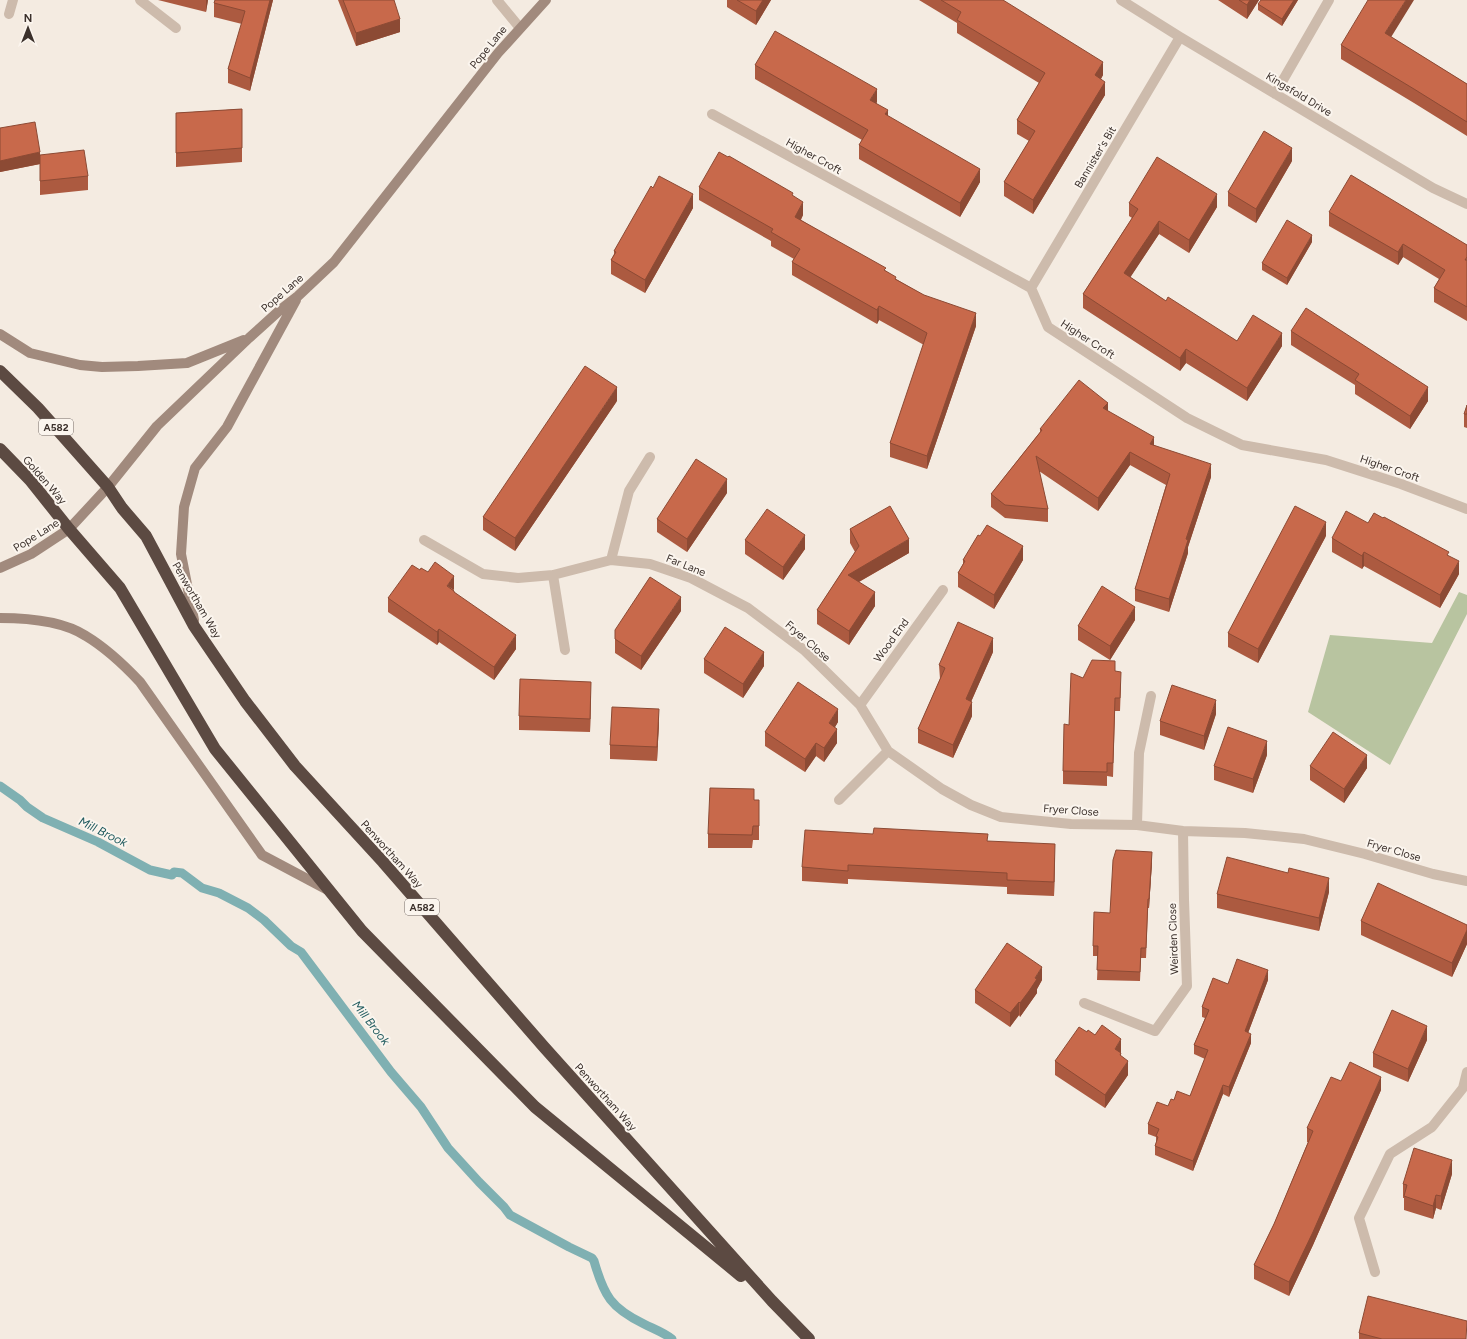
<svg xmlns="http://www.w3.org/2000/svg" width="1467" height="1339" font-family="Figtree,sans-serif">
  <rect width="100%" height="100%" fill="#f4ebe1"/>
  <path fill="#b8c4a0" d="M1459,592L1467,595V614L1390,765L1308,712L1330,635L1432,643Z"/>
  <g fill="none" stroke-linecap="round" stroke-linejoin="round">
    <path stroke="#7fb0b2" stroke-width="9" d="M0,786L20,800L27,807L43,818L98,842L150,870L172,875L174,872L182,873L202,888L219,893L248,908L264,920L291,946L301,952L391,1072L421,1107L448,1148L479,1182L504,1207L510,1215L569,1247L592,1258L594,1261C604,1296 611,1308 644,1324C654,1329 663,1332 672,1339"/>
    <path stroke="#cdbbac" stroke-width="10" d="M140,0L176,28
      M497,0L520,28
      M1121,0L1180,37L1433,188L1467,204
      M9,14L13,0
      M1275,94L1329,0
      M712,114L1031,288L1048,327L1187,418L1242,445L1326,460L1401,484L1467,509
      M1031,288L1180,37
      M650,457L629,491L611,560L650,564L691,578L748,608L804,650L860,705L888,751L942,789L971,805L1001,817L1071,824L1137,825L1183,831L1245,833L1304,839L1365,854L1433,874L1467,881
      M424,540L483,574L518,578L553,575L611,560
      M553,575L565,650
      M860,705L943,590
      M839,800L888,751
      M1137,825L1139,753L1151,696
      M1084,1003L1155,1031L1187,986L1184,900L1183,831
      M1375,1272L1359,1218L1390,1154L1432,1127L1463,1088L1467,1072"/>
    <path stroke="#a18a7d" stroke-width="10" d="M0,334L30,353L80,365L102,367L138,366L187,363L244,340
      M0,568L31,554L69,529L108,487L157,426L249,338L280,310L298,296L334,262L498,53L546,0
      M0,618C27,618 63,621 86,636C106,648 124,665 140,682L262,855L326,889
      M194,620L181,554L184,507L195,468L227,427L296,300"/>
    <path stroke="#5c4a42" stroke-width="12" d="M0,371L38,408L108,487L122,508L146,536L194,626L245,701L295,766L383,862L544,1047L772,1301L809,1339
      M0,449L30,480L69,529L120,588L215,749L362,931L535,1107L741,1276"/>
  </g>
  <path fill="#ac5a40" d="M158,0H208L206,12Z
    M215,0H273L250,91L228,83V69L242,24L214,17V3Z
    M338,0H394L400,32L356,46Z
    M727,0H771L756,25L727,7Z
    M919,0H1003L1103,75L1101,79L1105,95L1033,214L1004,196V182L1029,141L1017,134V120L1039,83L957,33V23Z
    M1218,0H1259L1247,19Z
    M1298,0L1282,26L1258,10V4Z
    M1391,37L1467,84V136L1414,103L1341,59V45Z
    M755,65L877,102L876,103L888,116L980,182L960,217L859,159V145L862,140L755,79Z
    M242,109V162L176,167V113Z
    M0,128L40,155L88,176V190L40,195V164L0,172Z
    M728,157L793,196L803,215L801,220L886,271L896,279L976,326L927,469L890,457V443L924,345L879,320L877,324L792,275V262L794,259L771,246V241L699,200V187Z
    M1292,161L1256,223L1228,206V192Z
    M653,188L693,208L645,293L611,274V260L614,254V251Z
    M1129,203L1217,207L1189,253L1159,234L1130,277L1166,301L1237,341L1282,346L1247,401L1186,363L1180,371L1083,308V294L1132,218L1129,216Z
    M1329,212L1467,245V321L1434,302V288L1439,279L1403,257L1398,265L1329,226Z
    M1312,242L1287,285L1262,270V263Z
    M1291,331L1428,401L1410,429L1355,394V385L1291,345Z
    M617,401L515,551L483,530V517Z
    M1467,405V428L1464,427V414Z
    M1108,411L1154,445L1211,477L1188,547V553L1169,612L1135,601V589L1166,485L1130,465L1098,511L1039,471L1048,509V522L1005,518L991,507V494L1040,432V429Z
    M727,493L687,552L657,532V519Z
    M1368,523L1449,556L1459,574L1440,608L1364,566L1362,569L1332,552V538Z
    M850,529L909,553L859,582L875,606L849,645L817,624V610L855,552L850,543Z
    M980,536L1023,560L994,609L958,587V573L963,564V560Z
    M1326,536L1258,663L1228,647V633Z
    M745,540L805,549L783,580L745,554Z
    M420,570L454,590V592L516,649L494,680L439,642L437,645L388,612V598Z
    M681,611L641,670L615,653V630Z
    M1135,620L1110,660L1078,640V626Z
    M993,652L971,702L972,716L953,758L918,743V729L940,679L939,665Z
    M704,659L764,666L743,698L704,673Z
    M1115,671L1121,685L1120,711H1115L1113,777L1107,776V786L1063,784V771L1069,725L1083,678Z
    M591,696L590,732L519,730V716Z
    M1216,714L1204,750L1160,735V721Z
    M659,722L657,761L610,759V745Z
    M838,722L835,727L837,743L824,762L816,756L805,772L765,746V732Z
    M1267,755L1253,793L1214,780V766Z
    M1310,766L1367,768L1344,803L1310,780Z
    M754,800L759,814V840H753L752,848H708V834Z
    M873,834L988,841L1055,858L1054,896L1007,894V887L848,879V884L802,881V867Z
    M1152,862L1149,908H1148L1146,958H1141L1140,981L1097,980L1098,956H1093V946L1110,913Z
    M1288,873L1329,892L1319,931L1217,908V894Z
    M1361,921L1467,925V944L1452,977L1361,935Z
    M1042,980L1037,989V993L1020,1017L1019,1015L1010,1027L975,1003V990Z
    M1268,980L1248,1033L1251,1043L1229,1097L1223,1094L1193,1171L1155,1155V1146L1156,1143V1137L1148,1134V1124L1168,1106L1174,1100L1190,1096L1205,1059L1194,1054V1045L1205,1018L1202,1017V1007L1228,984Z
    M1087,1032L1121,1052V1056L1128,1075L1105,1108L1055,1075V1061Z
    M1427,1040L1408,1082L1373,1067V1053Z
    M1341,1081L1381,1090L1313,1245L1289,1296L1254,1279V1265L1274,1224L1308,1142H1307V1128Z
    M1452,1174L1441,1210L1436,1208L1433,1219L1404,1210V1198H1403V1184Z
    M1359,1333L1467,1339H1359Z"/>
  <path fill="#8c4a34" d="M206,0H208L206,12Z
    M270,0H273L250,91V78Z
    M763,0H771L756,25V11Z
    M1250,0H1259L1247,19V5Z
    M1294,0H1298L1282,26V19Z
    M1406,0H1414L1385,47V33Z
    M400,19V32L356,46V33Z
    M1103,62V75L1095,89V75Z
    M1105,82V95L1033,214V200Z
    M877,89V102L870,114V100Z
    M888,110V124L885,114Z
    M1292,148V161L1256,223V209Z
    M40,152V164L0,172V161Z
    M980,169V182L960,217V203Z
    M693,194V208L645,293V280Z
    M1217,194V207L1189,253V240Z
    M803,202V215L795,230V217Z
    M1159,221V234L1124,287V273Z
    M1312,235V242L1287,285V278Z
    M1403,244V257L1398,265V252Z
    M879,306V320L877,324V310Z
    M976,313V326L927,469V456Z
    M1282,333V346L1247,401V388Z
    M1186,349V363L1180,371V358Z
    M617,387V401L515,551V538Z
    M1428,387V401L1410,429V416Z
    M1108,403V415L1103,408Z
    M1154,437V450L1150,444Z
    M1130,452V465L1098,511V498Z
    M1211,464V477L1188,547V553L1169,612V599L1186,539Z
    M727,479V493L687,552V539Z
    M1326,522V536L1258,663V649Z
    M805,535V549L783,580V567Z
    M909,539V553L848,588V575Z
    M1023,546V560L994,609V595Z
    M1364,552V566L1362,569V556Z
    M1459,561V574L1440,608V595Z
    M454,576V590L447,586Z
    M875,592V606L849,645V631Z
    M681,597V611L641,670V656Z
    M1135,607V620L1110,660V646Z
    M439,629V642L437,645V632Z
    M516,635V649L494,680V667Z
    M993,638V652L966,713V699Z
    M764,652V666L743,698V684Z
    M591,682V696L590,732V719Z
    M1216,700V714L1204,750V736Z
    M972,702V716L953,758V745Z
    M659,709V722L657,761V747Z
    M838,709V722L829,737V723Z
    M837,729V743L824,762V748Z
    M1267,741V755L1253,793V779Z
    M816,743V756L805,772V759Z
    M1367,755V768L1344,803V789Z
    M1055,844V858L1054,896V882Z
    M1152,852V862L1149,908V899Z
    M1329,878V892L1319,931V918Z
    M1467,930V944L1452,977V963Z
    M1042,967V980L1037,989V993L1020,1017V1003L1035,978Z
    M1268,970V980L1245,1041V1031Z
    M1019,1002V1015L1010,1027V1013Z
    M1427,1026V1040L1408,1082V1069Z
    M1251,1034V1043L1229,1097V1087Z
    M1121,1039V1052L1115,1062V1049Z
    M1128,1061V1075L1105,1108V1095Z
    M1381,1077V1090L1313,1245L1289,1296V1282Z
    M1223,1085V1094L1193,1171V1161Z
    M1452,1160V1174L1441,1210V1196Z
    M1436,1195V1208L1433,1219V1206Z"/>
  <path fill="#c8694b" stroke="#8c4a34" d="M215,0H270L250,78L228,69L245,11L214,3Z
    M343,0H394L400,19L356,33Z
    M737,0H763L756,11Z
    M941,0H1003L1103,62L1095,75L1105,82L1033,200L1004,182L1035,131L1017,120L1045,73L957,20L961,12Z
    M1239,0H1250L1247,5Z
    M1261,0H1294L1282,19L1258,4Z
    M1368,0H1406L1385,33L1467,84V122L1414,89L1341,45Z
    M775,31L877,89L870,100L888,110L885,114L980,169L960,203L859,145L868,130L755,65Z
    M242,109V148L176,153V113Z
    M35,122L40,152L0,161V128Z
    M1264,131L1292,148L1256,209L1228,192Z
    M84,150L88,176L40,181V155Z
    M719,152L728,157L729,156L793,193L792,195L803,202L795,217L886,268L884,270L896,277L895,279L924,295L976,313L927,456L890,443L927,333L879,306L877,310L792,262L800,249L771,232L773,229L699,187Z
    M1157,157L1217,194L1189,240L1159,221L1124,273L1166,301L1168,297L1237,341L1253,315L1282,333L1247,388L1186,349L1180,358L1083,294L1138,209L1129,203Z
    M1351,175L1467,245V257L1465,260H1467V307L1434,288L1445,270L1403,244L1398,252L1329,212Z
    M659,176L693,194L645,280L611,260L616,252L614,251L651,186L653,188Z
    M1287,220L1312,235L1287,278L1262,263Z
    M1306,308L1428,387L1410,416L1355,380L1359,374L1291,331Z
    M585,366L617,387L515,538L483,517Z
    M1079,380L1108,403L1103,408L1154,437L1150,444L1211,464L1186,539L1188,540L1169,599L1135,589L1170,474L1130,452L1098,498L1036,456L1048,509L1005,505L991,494L1042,430L1040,429Z
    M1467,405V414H1464Z
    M696,459L727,479L687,539L657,519Z
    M890,506L909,539L848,575L875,592L849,631L817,610L859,546L850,529Z
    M1295,506L1326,522L1258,649L1228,633Z
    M767,509L805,535L783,567L745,540Z
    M1346,511L1368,523L1374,513L1383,518L1384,517L1449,552L1447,555L1459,561L1440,595L1364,552L1362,556L1332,538Z
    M987,525L1023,546L994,595L958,573L965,561L963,560L978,535L980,536Z
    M435,562L454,576L447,586L454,591V592L516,635L494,667L439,629L437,632L388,598L412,565L420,570L421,568L428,572Z
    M650,577L681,597L641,656L615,639V630Z
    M1102,586L1135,607L1110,646L1078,626Z
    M958,622L993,638L966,699L972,702L953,745L918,729L945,668L939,665Z
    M725,627L764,652L743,684L704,659Z
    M1092,660L1115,661V671L1121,672L1120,698H1115L1113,763H1107V772L1063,771L1064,724L1069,725L1071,673L1083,678Z
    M520,679L591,682L590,719L519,716Z
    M798,682L838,709L829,723L837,729L824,748L816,743L805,759L765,732Z
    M1172,685L1216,700L1204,736L1160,721Z
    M612,707L659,709L657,747L610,745Z
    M1228,727L1267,741L1253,779L1214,766Z
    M1333,732L1367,755L1344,789L1310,766Z
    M710,788L754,789V800H759V826H753L752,835L708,834Z
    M874,828L988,834L987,841L1055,844L1054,882L1007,880V873L848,865V871L802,867L805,830L873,834Z
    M1116,850L1152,852L1149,899H1148L1146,948H1141L1140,972L1097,970L1098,946H1093L1094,912L1110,913L1113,860Z
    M1227,857L1288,873L1289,868L1329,878L1319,918L1217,894Z
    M1378,883L1467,925V930L1452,963L1361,921Z
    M1007,943L1042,967L1035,978L1037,979L1029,991L1020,1003L1019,1002L1010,1013L975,990Z
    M1237,959L1268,970L1245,1031L1251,1034L1229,1087L1223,1085L1193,1161L1155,1146L1158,1137L1156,1136L1159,1129L1148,1124L1157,1102L1168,1106L1171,1099L1174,1100L1177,1091L1190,1096L1208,1050L1194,1045L1209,1010L1202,1007L1213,978L1228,984Z
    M1392,1010L1427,1026L1408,1069L1373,1053Z
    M1102,1025L1121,1039L1115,1049L1121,1053L1120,1055L1128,1061L1105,1095L1055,1061L1079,1027L1087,1032L1088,1030L1095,1035Z
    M1350,1062L1381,1077L1313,1232L1289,1282L1254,1265L1274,1224L1313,1131L1307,1128L1331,1077L1341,1081Z
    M1414,1148L1452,1160L1441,1196L1436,1195L1433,1206L1404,1196L1407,1185L1403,1184Z
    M1368,1296L1467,1321L1466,1339H1382L1359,1333Z"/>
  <g text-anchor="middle" stroke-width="4" stroke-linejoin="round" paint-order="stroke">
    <g fill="#fbf5ee" stroke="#756b66" stroke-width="1">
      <rect x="39" y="419" width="34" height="16" rx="3"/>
      <rect x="405" y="899" width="34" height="16" rx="3"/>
    </g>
    <g font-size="10" font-weight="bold" fill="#3b302b">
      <text x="56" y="431">A582</text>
      <text x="422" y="911">A582</text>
    </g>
    <g font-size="11" fill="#3b302b" stroke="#fbf5ee">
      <text transform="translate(488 47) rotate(-51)" y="4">Pope Lane</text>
      <text transform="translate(1299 94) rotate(31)" y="4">Kingsfold Drive</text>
      <text transform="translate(814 156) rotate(29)" y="4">Higher Croft</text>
      <text transform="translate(1095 157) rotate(-59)" y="4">Bannister's Bit</text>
      <text transform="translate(282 293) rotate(-41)" y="4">Pope Lane</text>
      <text transform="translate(1088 339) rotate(33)" y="4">Higher Croft</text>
      <text transform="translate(1390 468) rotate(19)" y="4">Higher Croft</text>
      <text transform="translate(45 480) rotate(49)" y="4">Golden Way</text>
      <text transform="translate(36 535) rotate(-32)" y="4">Pope Lane</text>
      <text transform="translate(686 565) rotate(22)" y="4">Far Lane</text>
      <text transform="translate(197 600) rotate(60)" y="4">Penwortham Way</text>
      <text transform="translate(891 640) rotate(-54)" y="4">Wood End</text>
      <text transform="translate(808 641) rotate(41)" y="4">Fryer Close</text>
      <text transform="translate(1071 810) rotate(4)" y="4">Fryer Close</text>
      <text transform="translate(1394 850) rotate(16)" y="4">Fryer Close</text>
      <text transform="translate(392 854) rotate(48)" y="4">Penwortham Way</text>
      <text transform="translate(1173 939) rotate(-92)" y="4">Weirden Close</text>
      <text transform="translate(606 1097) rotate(48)" y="4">Penwortham Way</text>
    </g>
    <g font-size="12" font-style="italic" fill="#1f5a5e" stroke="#fbf5ee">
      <text transform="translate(103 832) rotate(26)" y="4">Mill Brook</text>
      <text transform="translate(371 1023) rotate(52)" y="4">Mill Brook</text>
    </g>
  </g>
  <g transform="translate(28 28)" stroke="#fbf5ee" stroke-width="3" paint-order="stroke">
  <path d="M0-3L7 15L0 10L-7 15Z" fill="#3b302b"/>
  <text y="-6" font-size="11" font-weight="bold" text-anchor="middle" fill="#3b302b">N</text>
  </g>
</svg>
